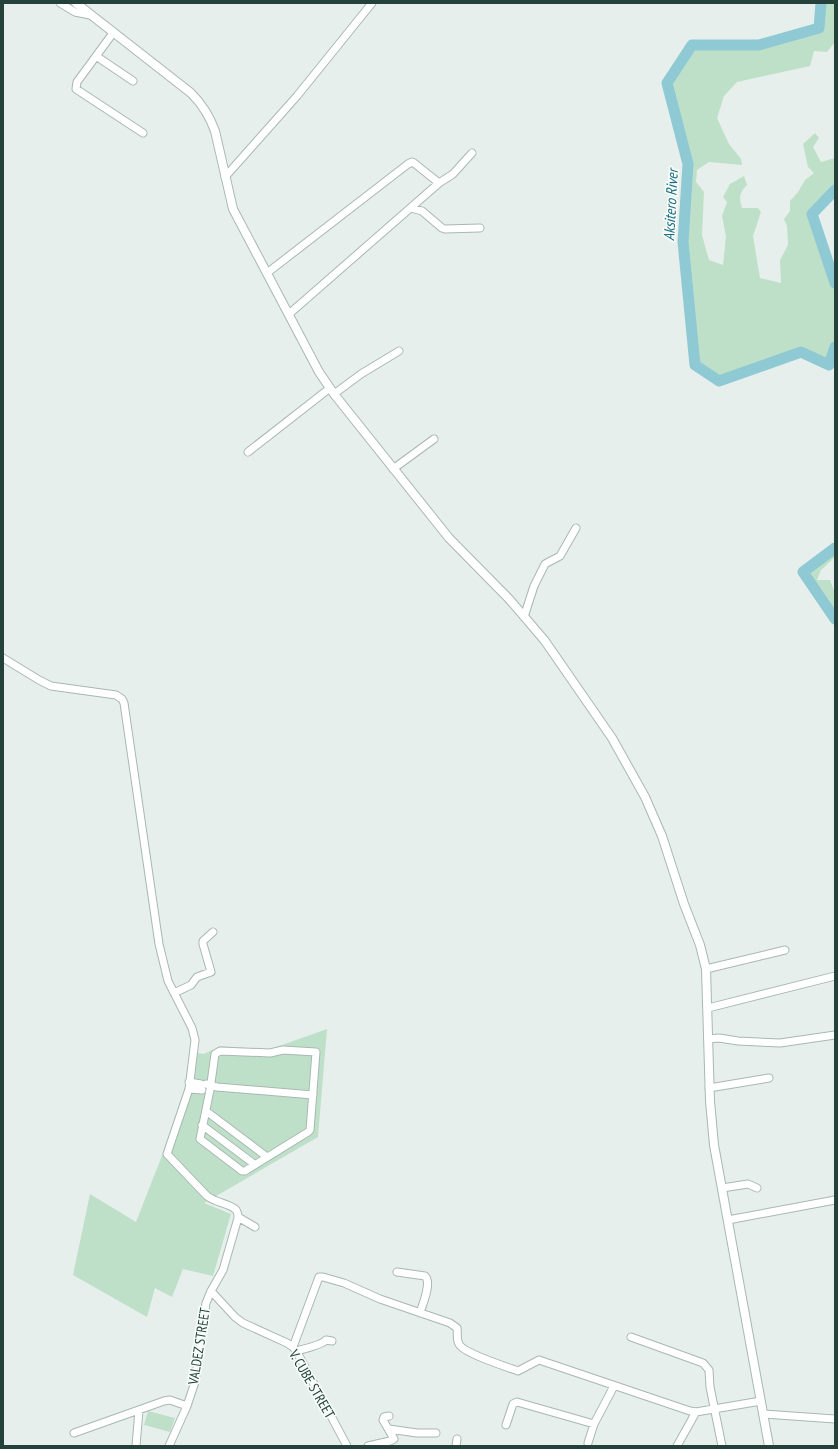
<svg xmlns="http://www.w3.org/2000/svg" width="838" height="1449" font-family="'PT Sans Narrow',sans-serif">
  <rect width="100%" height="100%" fill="#e6efeb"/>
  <path fill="#bfe0c8" d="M821,3H835V42L827,52L814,51L810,66L737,82L724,96L717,118L729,144L741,159L742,165L709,162L697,170L696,182L704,192L702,235L709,260L723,265L726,236L722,216L727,202L723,197L730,184L744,176L747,185C739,193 739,198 742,208H758L761,212L753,236L760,278L781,283L780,260L788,245L787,226L784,219L790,211V201L798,192L805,180L814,173L808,167L803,144L815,133L819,138L813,147L821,162L835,158V190L812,214L835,283V347L829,365L805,354L719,381L695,365L683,242L688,164L667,83L692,45H759L819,28Z
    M835,548V557L821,570L817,580H830L835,593V619L803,572Z
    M327,1029L318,1137L204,1203L231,1214L213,1276L183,1269L172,1297L155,1288L147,1317L73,1275L90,1194L136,1222L163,1153L184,1094L188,1065L196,1066L197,1053L204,1054L220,1046L268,1050Z
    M148,1411L175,1418L170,1432L144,1425Z"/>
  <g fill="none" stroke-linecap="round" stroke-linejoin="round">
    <path stroke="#8ec9d4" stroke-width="11" d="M821,3L819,28L759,45H692L667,83L688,164L683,242L695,365L719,381L801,352L829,365L835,347
      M835,190L812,214L835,283
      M835,548L803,572L835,619"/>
    <defs>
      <path id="minor" d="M60,3L75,12L90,15
        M113,33L77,82L76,89L143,133
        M96,56L133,81
        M225,177L297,96L372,3
        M439,183L453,174L472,153
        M411,208L422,211L442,228L445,229L480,228
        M267,273L408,164L412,162L414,163L439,183L289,314
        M334,394L361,374L399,351
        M248,452L330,388
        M393,469L434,439
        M524,617L534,586L545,564L560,556L576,528
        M3,658L39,680L51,686L116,695L122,699L124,703L159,944L168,981L192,1028L195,1040L189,1089L167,1154L207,1196C216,1203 228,1203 235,1209C238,1211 238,1215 238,1218L223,1270L211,1291L206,1303L195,1382L187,1406L169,1446
        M706,969L785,950
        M174,993L191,985L197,977L211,972L203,944V941L213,932
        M708,1008L835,976
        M708,1039L719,1038L738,1041L780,1043L835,1035
        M283,1050L316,1052L310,1130L308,1132L245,1171H242L200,1139L210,1090L215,1054L220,1051L270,1053Z
        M189,1082L201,1084
        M206,1084L217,1087L313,1095
        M709,1088L769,1078
        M189,1089L202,1090
        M206,1111L267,1157
        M202,1125L254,1164
        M722,1188L748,1184L757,1188
        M238,1217L255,1227
        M728,1220L835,1200
        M397,1272L425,1276C432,1283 423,1303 420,1313
        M211,1291L235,1317L243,1323L287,1343L293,1347L298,1354L347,1446
        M631,1337L703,1363L709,1370L710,1387L722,1446
        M293,1347L319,1277H323L344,1283L380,1299L450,1323L457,1328C458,1333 456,1339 459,1344C463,1353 507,1367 518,1371L539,1360L690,1411L696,1412L761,1401
        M296,1351C304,1349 322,1345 326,1340L332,1341
        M764,1414L835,1419
        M594,1424L614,1386
        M506,1425L513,1404L517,1402L594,1424L588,1443
        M389,1429L417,1433H436
        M74,1433L164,1401L170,1400L187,1406
        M136,1446L139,1410
        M368,1446L390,1441L394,1439L383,1420L384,1417L389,1416
        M456,1446L457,1439
        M677,1446L696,1412"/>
      <path id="tertiary" d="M76,3L191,93C202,104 210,117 215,131L233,209L319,372L334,394L449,538L510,600L545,641L612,738L645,797L662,836L684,904L700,945L706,969L710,1101L714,1145L769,1446"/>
    </defs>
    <use href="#minor" stroke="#a8b8b2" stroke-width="9"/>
    <use href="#tertiary" stroke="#a8b8b2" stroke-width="10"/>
    <use href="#minor" stroke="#fff" stroke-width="7"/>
    <use href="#tertiary" stroke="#fff" stroke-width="8"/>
  </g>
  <g text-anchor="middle" stroke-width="3.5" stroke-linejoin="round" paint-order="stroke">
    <g font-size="14" fill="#24423a" stroke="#f7fbf9">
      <text transform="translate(199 1346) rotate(-81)" y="5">VALDEZ STREET</text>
      <text transform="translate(312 1384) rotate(60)" y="5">V. CUBE STREET</text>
    </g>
    <g font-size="15" font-style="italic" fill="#1c6f80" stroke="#f7fbf9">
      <text transform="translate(671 205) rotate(-87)" y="5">Aksitero River</text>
    </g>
  </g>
  <rect width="838" height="1449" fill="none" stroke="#24423a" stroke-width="8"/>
</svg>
